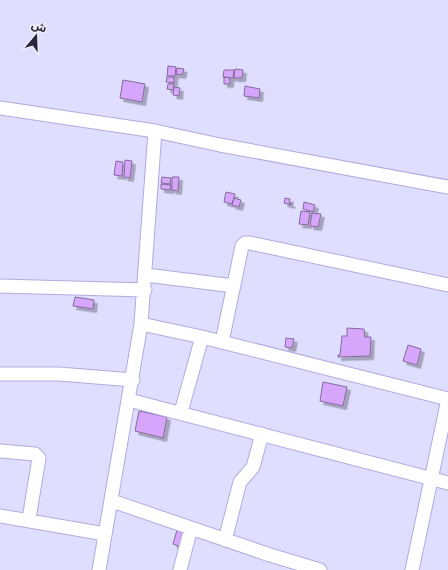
<svg xmlns="http://www.w3.org/2000/svg" width="448" height="570" font-family="'Source Serif 4','Noto Sans Arabic',serif">
  <defs>
    <filter id="shadow"><feDropShadow dx="3.5" dy="3.5" stdDeviation="0" flood-color="#0004"/></filter>
  </defs>
  <rect width="100%" height="100%" fill="#e0deff"/>
  <path fill="#d6a6fd" stroke="#836a98" filter="url(#shadow)" d="M168,66L176,67L175,76H167Z
    M177,68L184,69L182,75L176,74Z
    M235,69L243,70L242,78H234Z
    M224,70H234L233,78L223,77Z
    M167,77H174V83L166,82Z
    M224,77L230,78V84H224Z
    M123,80L145,84L142,102L120,98Z
    M168,84H174L173,90L167,89Z
    M245,86L260,89L259,98L244,96Z
    M174,87L180,88L179,96L173,95Z
    M125,160L132,161L130,178L124,177Z
    M116,161L123,162L122,176L114,175Z
    M162,177L171,178L170,184L161,183Z
    M172,177H179L178,191L172,190Z
    M161,184L171,185L170,190L161,189Z
    M226,192L235,194L232,204L224,202Z
    M234,198L241,200L239,207L232,205Z
    M285,198L290,199L289,203L292,204L291,205L284,203Z
    M304,202L315,205L313,212L303,209Z
    M301,211L310,212L308,225L299,224Z
    M312,213L321,214L318,227L310,226Z
    M75,297L94,300L93,309L73,306Z
    M347,328L364,329L365,337H371L370,356L338,357V355H340L342,336H347Z
    M286,338L294,339L292,348L285,347Z
    M408,345L421,349L417,365L403,361Z
    M323,382L347,387L343,406L320,401Z
    M139,411L167,417L163,438L135,431Z
    M177,530L186,532L181,547L173,544Z"/>
  <g fill="none" stroke-linecap="round" stroke-linejoin="round">
    <defs>
      <path id="minor" d="M0,108L155,131L220,145L448,187
        M146,275L234,286
        M0,286L145,290
        M141,324L202,337L448,399
        M222,342L242,246L245,243H250L448,285
        M0,374H59L133,380
        M129,400L448,483
        M181,412L202,337
        M0,451L35,454L39,458L29,519
        M112,501L270,555L320,570
        M0,516L105,534
        M225,540L240,482L253,467L262,434
        M99,570L141,324L155,131
        M180,570L191,528
        M412,570L448,399"/>
    </defs>
    <use href="#minor" stroke="#b0abe0" stroke-width="15"/>
    <use href="#minor" stroke="#fff" stroke-width="13"/>
  </g>
  <g transform="translate(36 36) rotate(19)" stroke="#eeeef9" stroke-width="3" paint-order="stroke">
  <path d="M0-3L7 15L0 10L-7 15Z" fill="#2a273c"/>
  <text y="-6" font-size="11" font-weight="bold" text-anchor="middle" fill="#2a273c">ش</text>
  </g>
</svg>
